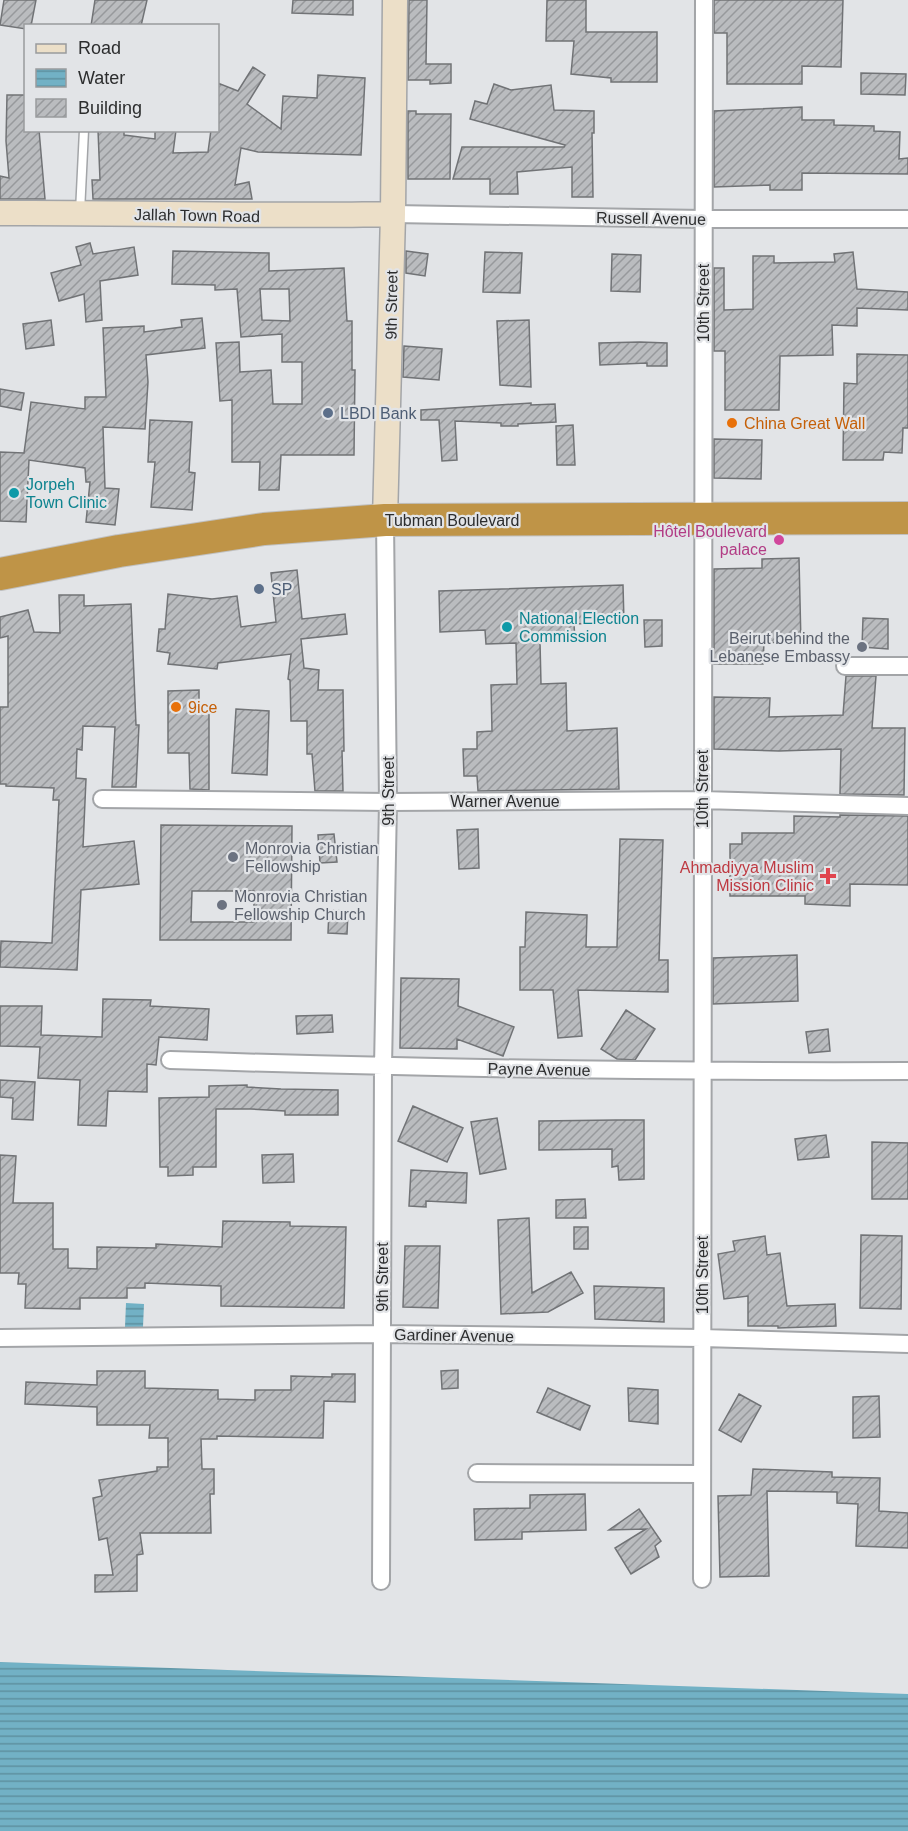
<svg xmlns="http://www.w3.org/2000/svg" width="908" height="1831" font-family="Helvetica,sans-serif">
  <defs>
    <pattern id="water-rules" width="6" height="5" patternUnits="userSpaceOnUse" patternTransform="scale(1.5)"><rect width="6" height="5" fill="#72b1c5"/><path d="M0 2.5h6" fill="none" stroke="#5e90a0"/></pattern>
    <pattern id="building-hatch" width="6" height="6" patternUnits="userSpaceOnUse" patternTransform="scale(1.5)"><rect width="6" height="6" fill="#babcbf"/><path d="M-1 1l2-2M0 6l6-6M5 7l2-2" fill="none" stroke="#97999c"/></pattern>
  </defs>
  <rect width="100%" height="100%" fill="#e2e4e7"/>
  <path fill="url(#water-rules)" d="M126,1303L144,1304L143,1327H125Z
    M0,1662L908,1694V1831H0Z"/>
  <path fill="url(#building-hatch)" stroke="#717376" stroke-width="1.5" fill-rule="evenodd" d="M4,0H36L31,26H26V29L0,25Z
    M95,0H147L141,26H91Z
    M293,0H353V15L292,13Z
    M409,0H427L426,64H451V83L430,84V80H408Z
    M547,0H586V32H657V82H611V78L571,74L574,41H546Z
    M714,0H843L841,67L802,66V84H727V33H714Z
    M253,67L265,75L247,104L281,129L283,96L317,98L318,75L365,78L361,155L258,152L241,148L235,185L249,182L252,199H93L92,180H100L98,130H124V135L155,139V130H176L173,153L208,152L211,130H218V83L238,91Z
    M861,73L906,74L905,95L861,94Z
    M494,84L511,90L551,85L554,110L594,111V133H592L593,197H572V167L517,172L518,194H490V179H453L462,147H564L565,145L470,119L475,101L487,104Z
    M7,95H26V130H39L45,199H0V176L9,178L6,141Z
    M802,107V120H834V125L874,126V131L900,132L899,159L908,158V174L802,173V190H770V185L714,187V111Z
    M408,111H416V114H451L450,179H408Z
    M90,243L93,254L134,247L138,275L100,281L102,320L86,322L84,294L59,301L51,273L81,265L76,247Z
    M173,251L269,253V271L344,268L347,321H352V370H355L354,455H281L279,490H259L260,462H232V400L220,401L216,343L239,342L240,372L271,370L273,404H302V362H282V334L241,337L237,289L215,290V285L172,284ZM260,289H289L290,321L262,320Z
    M406,251L428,254L425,276L406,273Z
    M485,252L522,253L520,293L483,292Z
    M853,252L857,289L908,292V310L857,308V326L832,325L833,355L780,356L779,410H725V351H714V268H724V310L753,309V256H774V263L835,262L834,254Z
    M612,254L641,255L640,292L611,291Z
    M202,318L205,348L146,355L148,382L145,429L103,427L105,488L119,489L115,525L86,522L90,482H86L85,468L29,460L26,522L0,521V452L24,453L31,402L85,409V397H106L103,328L144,326V332L182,327L181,320Z
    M51,320L54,345L26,349L23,324Z
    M529,320L531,387L500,385L497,321Z
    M640,342L667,343V366H647V363L600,365L599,343Z
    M404,346L442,349L439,380L403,377Z
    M857,354L908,355V428H903L902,453L884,452L883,460H843L844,383L857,384Z
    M0,389L24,393L21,410L0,406Z
    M531,403V405L555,404L556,422L518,424V426H501V423L455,421L457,460L442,461L439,420H421V410Z
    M150,420L192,422L189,472L195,473L192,510L151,507L155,462H148Z
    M573,425L575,465H557L556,426Z
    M714,439L762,440L761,479L714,478Z
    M799,558L801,644L764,642L763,664H714V569L762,568V559Z
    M297,570L302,619L345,614L347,634L301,639L304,668L319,670L318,690H343L344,751H342L343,791H315L312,754H307V721H291L290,680L288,679L291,654L218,663L217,669L168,664L170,653L157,651L159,629H165L168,594L212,599L237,596L241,627L276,622L271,573Z
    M623,585L624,622L574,624L575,641L540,642L541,684L566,683L567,731L617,728L619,789L478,791L477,776H464L463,749H477V732L492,731L491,685L517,684L516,643L486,644L485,630L440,632L439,591Z
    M59,595H84V606L131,604L136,725H139L136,787H112L115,727L83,726L82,750L77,749L76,778L86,779L83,847L134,841L139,884L81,890L77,970L0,967L1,941L52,943L59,800H53L54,788L6,786V784H0V707H8V636L0,638V617L28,610L34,632L60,633Z
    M863,618L888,619V649L862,647Z
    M644,620H662V646L645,647Z
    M846,676H876L872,728H905L904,795L840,794L841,749L779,751L714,749V697L770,698L769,717L843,715Z
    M199,690V711H209V790L190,789L189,753H168V691Z
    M236,709L269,711L267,775L232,773Z
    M840,815L908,816V885L850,884V906L805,904V896H730V844H742V833H794V816L840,817Z
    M161,825L292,826L291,940H160ZM192,891H254V922H191Z
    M478,829L479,868L459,869L457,830Z
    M334,834L337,862L320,863L318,835Z
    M620,839L663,840L659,960H668V992L578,990L582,1036L558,1038L553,990H520V947H525L526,912L587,915L586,947H617Z
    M329,910L348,911L347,934L328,933Z
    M797,955L798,1001L713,1004V958Z
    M401,978L459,979L458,1006L514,1027L503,1056L457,1039V1049L400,1048Z
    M103,999L151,1000L150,1006L209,1009L207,1040L159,1037L156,1065L147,1064V1092L108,1091L106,1126L78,1125L80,1080L38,1078L40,1047L0,1046V1006H42L41,1035L102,1037Z
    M626,1010L655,1029L635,1060L617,1059L601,1049Z
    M332,1015L333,1032L297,1034L296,1016Z
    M828,1029L830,1051L809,1053L806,1032Z
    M0,1080L35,1082L33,1120L12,1119L13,1098L0,1097Z
    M247,1085V1087L281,1089L338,1090V1115H285V1111L251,1109H216V1167H193V1175L168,1176V1167H160L159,1098L209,1097V1086Z
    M413,1106L463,1128L447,1162L398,1141Z
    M497,1118L506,1169L480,1174L471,1122Z
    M616,1120H644V1179L619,1180L618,1166L612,1167V1149L539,1150V1121Z
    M826,1135L829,1157L798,1160L795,1139Z
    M872,1142L908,1143V1199H872Z
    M293,1154L294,1182L263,1183L262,1155Z
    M0,1155L16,1156L13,1203H53V1249H68V1268L97,1269V1247L156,1248V1244L222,1247L223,1221L290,1222V1226L346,1227L344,1308L221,1306V1286L145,1283V1288H127V1298H80V1309L25,1308L26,1284H18L19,1273H0Z
    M411,1170L467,1173L466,1203L426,1201V1207L409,1206Z
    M585,1199L586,1218H556V1200Z
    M529,1218L532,1293L571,1272L583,1293L548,1312L501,1314L498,1220Z
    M574,1227H588V1249H574Z
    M861,1235L902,1236L901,1309L860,1308Z
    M765,1236L767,1255L780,1253L787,1306L835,1304L836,1326L778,1328V1326H748V1296L724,1299L718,1254L735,1251L733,1241Z
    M405,1246H440L438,1308L403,1307Z
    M594,1286L664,1288V1322L595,1319Z
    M458,1370V1388L442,1389L441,1371Z
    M97,1371H145V1388L218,1390V1399L255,1400V1390H291V1376L332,1377V1374H355V1402L324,1401L323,1438L217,1436V1439H201L202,1469H214V1494H210L211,1533H140L143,1554L137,1555V1591L95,1592V1575H113L107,1538L99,1540L93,1498L102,1496L99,1480L157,1471V1467H168V1438H149L150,1425H97V1407L25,1404L26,1382L97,1385Z
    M548,1388L590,1406L580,1430L537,1412Z
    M628,1388L658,1390V1424L629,1421Z
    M739,1394L761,1406L741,1442L719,1430Z
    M879,1396L880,1437L853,1438V1397Z
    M753,1469L832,1472V1477L880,1478L879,1511L908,1513V1548L856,1546L858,1504L837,1503V1492L767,1491L769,1576L720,1577L718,1496L751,1495Z
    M585,1494L586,1530L522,1532V1539L475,1540L474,1509L530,1508V1495Z
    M639,1509L661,1541L655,1546L659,1557L631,1574L615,1548L646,1529L609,1530Z"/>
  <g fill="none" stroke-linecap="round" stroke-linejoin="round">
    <defs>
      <path id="lane" d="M80,212L84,130"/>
      <path id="street" d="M393,214L703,219H908
        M845,666H908
        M102,799L388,802L702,800L908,806
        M170,1060C416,1068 662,1072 908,1071
        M0,1338L382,1334L702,1338L908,1344
        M477,1473L702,1474
        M702,1579L704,0
        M381,1581L383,1067L388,802L385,520"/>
      <path id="secondary" d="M0,213C131,212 262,217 393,214
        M385,520L393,214L395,0"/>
      <path id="highway" d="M0,574L119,551L264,529L385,520L908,518"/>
    </defs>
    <use href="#lane" stroke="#a3a5a8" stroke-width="11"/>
    <use href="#street" stroke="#a3a5a8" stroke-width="20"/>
    <use href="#secondary" stroke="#a3a5a8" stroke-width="27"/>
    <use href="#highway" stroke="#c0c0c0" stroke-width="34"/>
    <use href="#lane" stroke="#fff" stroke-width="8"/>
    <use href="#street" stroke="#fff" stroke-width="16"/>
    <use href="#secondary" stroke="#ecdfc8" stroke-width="24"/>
    <use href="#highway" stroke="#bf9447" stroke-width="32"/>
  </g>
  <g fill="#5c6f8a" stroke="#e2e4e7" stroke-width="2">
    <circle cx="328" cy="413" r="6"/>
    <circle cx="259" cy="589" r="6"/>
  </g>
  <g fill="#e8710a" stroke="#e2e4e7" stroke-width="2">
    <circle cx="732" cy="423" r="6"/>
    <circle cx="176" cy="707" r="6"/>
  </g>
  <g fill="#0f9aa8" stroke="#e2e4e7" stroke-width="2">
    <circle cx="14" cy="493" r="6"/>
    <circle cx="507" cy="627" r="6"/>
  </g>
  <circle fill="#d1479c" stroke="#e2e4e7" stroke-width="2" cx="779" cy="540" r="6"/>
  <g fill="#6b7280" stroke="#e2e4e7" stroke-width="2">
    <circle cx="862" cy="647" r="6"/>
    <circle cx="233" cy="857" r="6"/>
    <circle cx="222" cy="905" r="6"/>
  </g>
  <path fill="#e0444e" stroke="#e2e4e7" stroke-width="2" d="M825 867h6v6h6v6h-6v6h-6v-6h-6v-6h6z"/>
  <g text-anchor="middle" stroke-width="4.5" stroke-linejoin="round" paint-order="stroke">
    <g font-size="16" fill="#2c2d2e" stroke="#e2e4e7">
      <text transform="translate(197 215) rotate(1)" y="6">Jallah Town Road</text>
      <text transform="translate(651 218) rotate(1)" y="6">Russell Avenue</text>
      <text transform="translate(703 303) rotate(-90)" y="6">10th Street</text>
      <text transform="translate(391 305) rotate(-89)" y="6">9th Street</text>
      <text x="452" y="526">Tubman Boulevard</text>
      <text transform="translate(702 789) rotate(-90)" y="6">10th Street</text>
      <text transform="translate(388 791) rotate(-90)" y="6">9th Street</text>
      <text x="505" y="807">Warner Avenue</text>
      <text transform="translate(539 1069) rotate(1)" y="6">Payne Avenue</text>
      <text transform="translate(702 1275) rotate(-90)" y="6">10th Street</text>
      <text transform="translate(382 1277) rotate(-90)" y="6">9th Street</text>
      <text transform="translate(454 1335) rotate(1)" y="6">Gardiner Avenue</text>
    </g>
    <g font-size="16" fill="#4e5e75" stroke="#e2e4e7" text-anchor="start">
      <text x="340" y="419">LBDI Bank</text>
      <text x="271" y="595">SP</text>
    </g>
    <g font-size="16" fill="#c56008" stroke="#e2e4e7" text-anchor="start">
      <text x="744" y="429">China Great Wall</text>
      <text x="188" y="713">9ice</text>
    </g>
    <g font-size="16" fill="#0d838f" stroke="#e2e4e7" text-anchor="start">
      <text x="26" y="490">Jorpeh<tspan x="26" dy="18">Town Clinic</tspan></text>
      <text x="519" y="624">National Election<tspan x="519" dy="18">Commission</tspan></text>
    </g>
    <g font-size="16" fill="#b23c85" stroke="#e2e4e7" text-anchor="end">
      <text x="767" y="537">Hôtel Boulevard<tspan x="767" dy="18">palace</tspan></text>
    </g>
    <g font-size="16" fill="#5b616d" stroke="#e2e4e7" text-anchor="start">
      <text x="850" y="644" text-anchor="end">Beirut behind the<tspan x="850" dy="18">Lebanese Embassy</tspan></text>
      <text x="245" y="854">Monrovia Christian<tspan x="245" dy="18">Fellowship</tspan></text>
      <text x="234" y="902">Monrovia Christian<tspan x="234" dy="18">Fellowship Church</tspan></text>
    </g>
    <g font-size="16" fill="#be3a42" stroke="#e2e4e7" text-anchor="end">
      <text x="814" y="873">Ahmadiyya Muslim<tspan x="814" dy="18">Mission Clinic</tspan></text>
    </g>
  </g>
  <rect x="24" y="24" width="195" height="108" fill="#e2e4e7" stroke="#999b9d" stroke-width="1.5"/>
  <rect x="36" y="44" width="30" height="9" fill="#ecdfc8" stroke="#999b9d" stroke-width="1.5"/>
  <text x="78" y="54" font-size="18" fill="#2c2d2e">Road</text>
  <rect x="36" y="69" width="30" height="18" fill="url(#water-rules)" stroke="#999b9d" stroke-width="1.5"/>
  <text x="78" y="84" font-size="18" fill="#2c2d2e">Water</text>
  <rect x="36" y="99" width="30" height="18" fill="url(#building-hatch)" stroke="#999b9d" stroke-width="1.5"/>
  <text x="78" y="114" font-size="18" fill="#2c2d2e">Building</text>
</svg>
